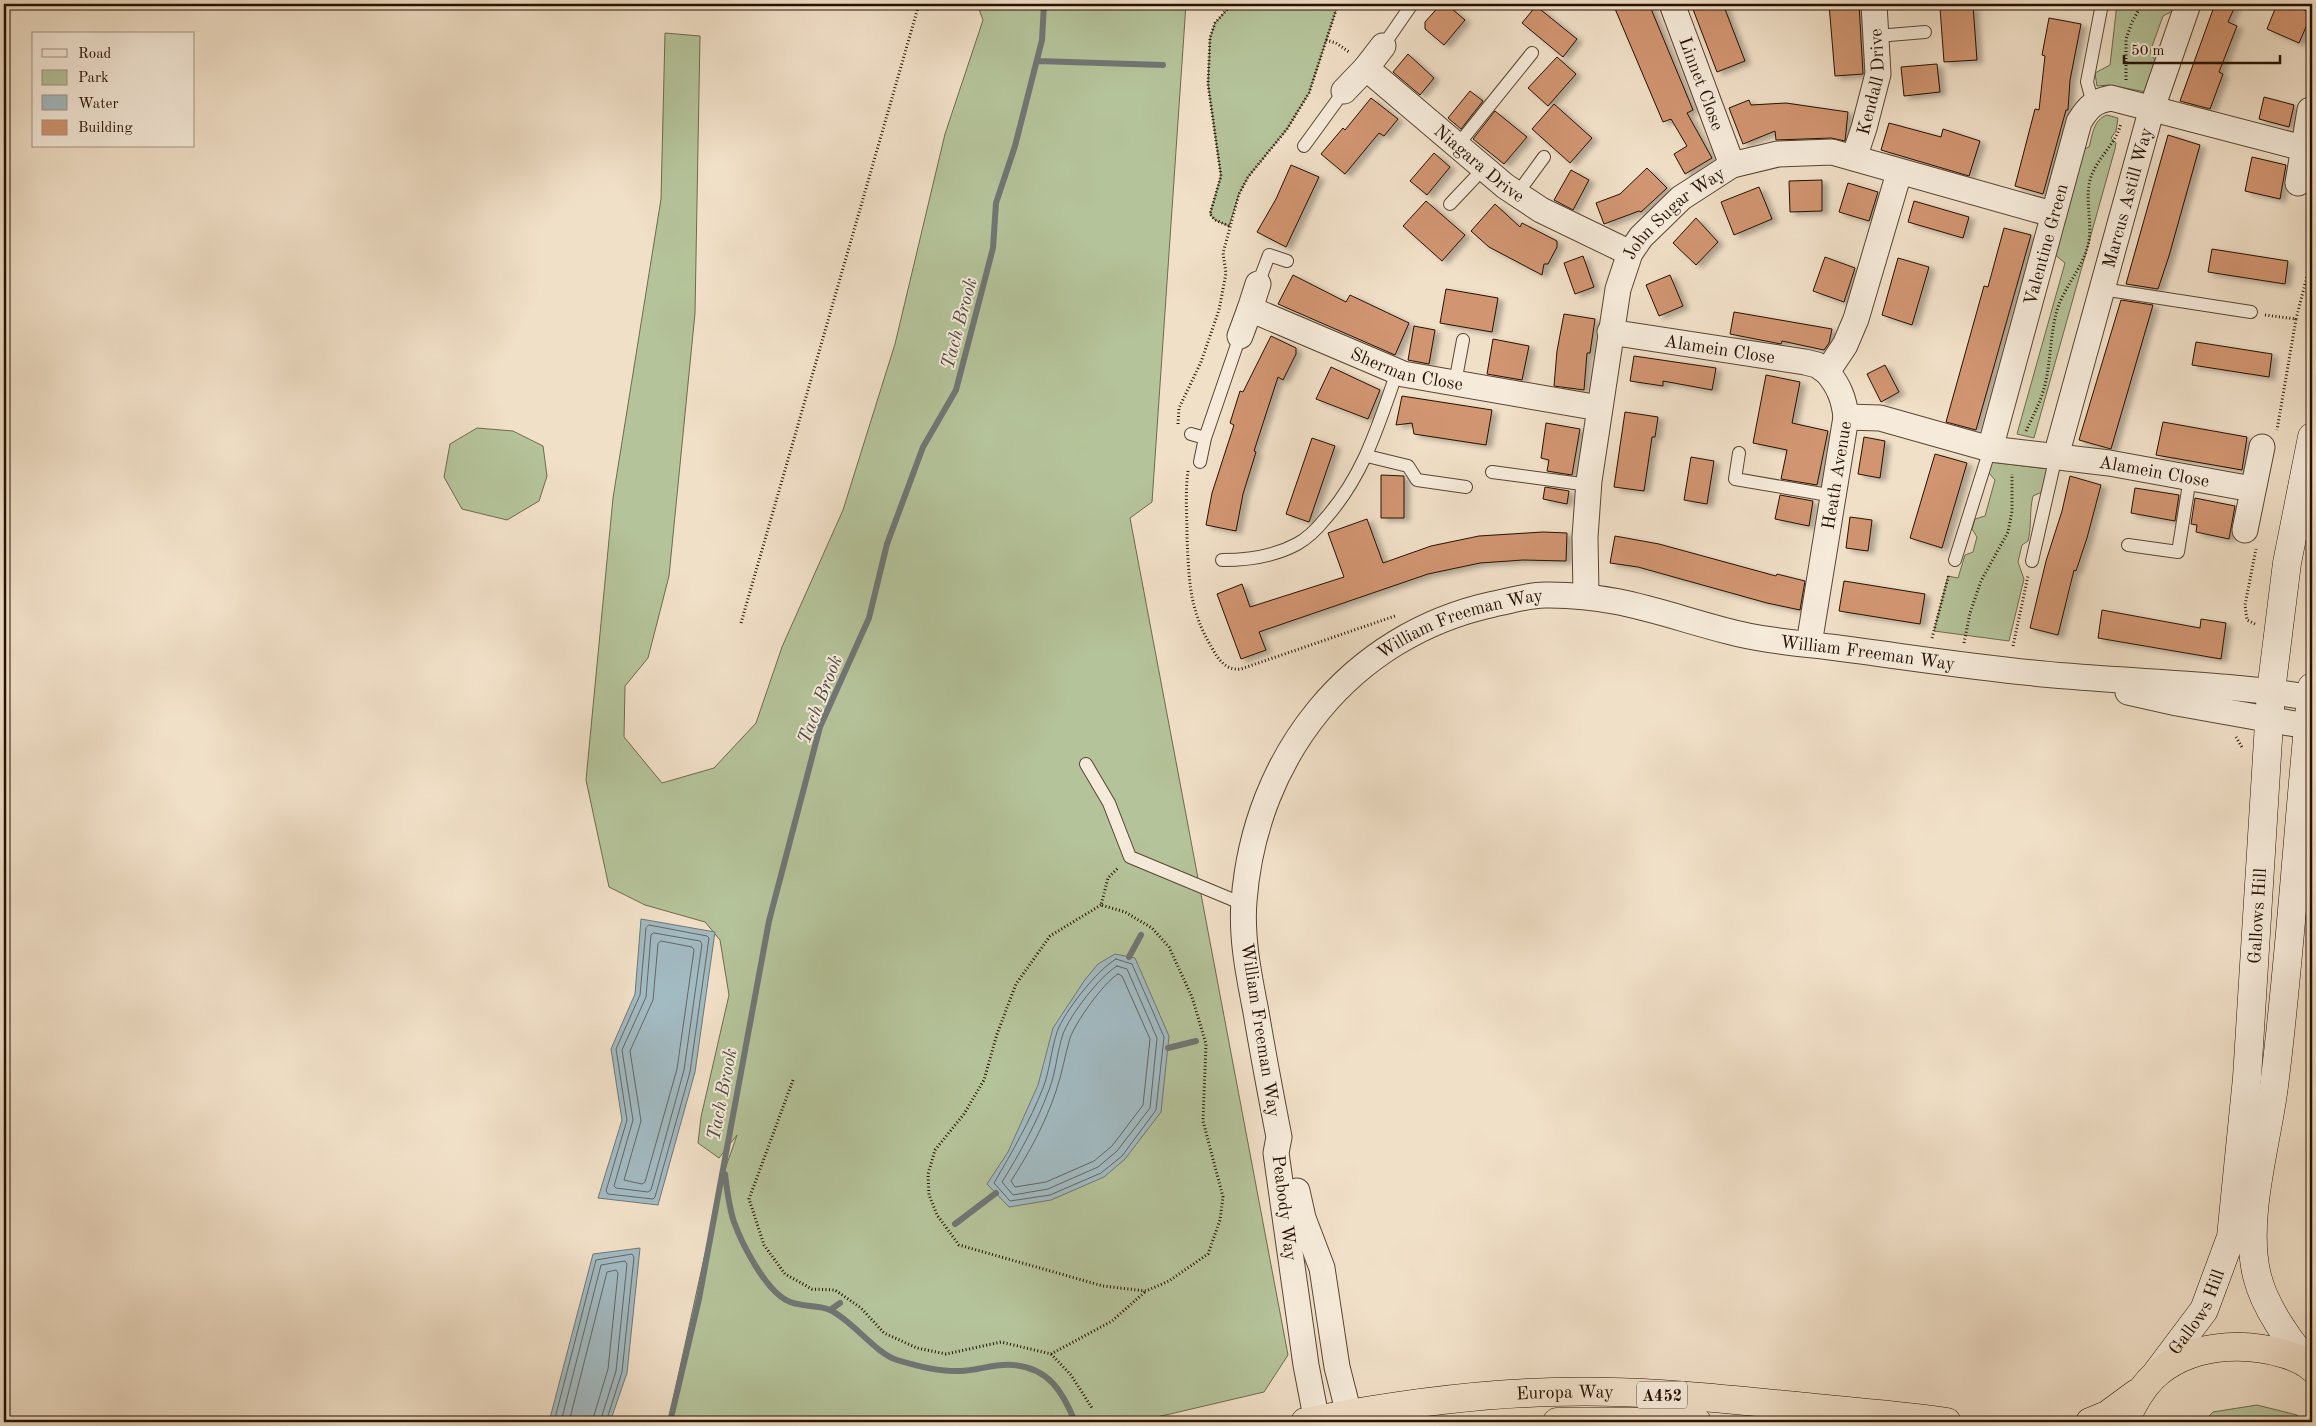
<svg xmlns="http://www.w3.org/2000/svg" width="2316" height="1426" font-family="'Old Standard TT',serif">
  <defs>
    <filter id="shadow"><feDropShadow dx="5.5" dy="3" stdDeviation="2.5" flood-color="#0004"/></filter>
  </defs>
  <rect width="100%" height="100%" fill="#f1e0c8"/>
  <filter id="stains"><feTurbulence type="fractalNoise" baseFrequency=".004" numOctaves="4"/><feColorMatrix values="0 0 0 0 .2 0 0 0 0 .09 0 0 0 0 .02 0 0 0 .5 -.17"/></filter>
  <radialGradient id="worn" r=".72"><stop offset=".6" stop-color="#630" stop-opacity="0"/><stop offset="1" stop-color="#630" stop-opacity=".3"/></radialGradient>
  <path fill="#b5c39a" stroke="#6e6a4d" d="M977,4H1186L1152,502L1130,518L1288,1355L1264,1392L1136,1422H668L721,1181L737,1135L719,1158L698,1143L701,1117L729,995L720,940L705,922L645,905L609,887L586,780L613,498L661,199L665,33L700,36L695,313L669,576L648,658L625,686L624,737L662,783L714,768L756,723L782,647L843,510L895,344L945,134L983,20Z
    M1232,4H1338L1309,93L1287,129L1248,177L1239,194L1229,226L1215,220L1210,214L1221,176L1208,84L1210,38L1215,23Z
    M2117,4H2179L2177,9L2163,16L2150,52L2156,62L2146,92L2109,85L2097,86L2095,73L2110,65Z
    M2107,115L2118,118L2116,131L2111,138L2116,143L2115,149L2034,438L2017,434L2065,263L2053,253L2082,150L2089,147C2093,134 2093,120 2107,115Z
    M477,428L513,431L543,446L547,476L539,501L507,520L462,509L444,477L450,444Z
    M1991,462L2048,469L2042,492L2033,496C2029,512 2032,525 2028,541L2022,545L2018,562L2024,579L2009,641L1934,631L1948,576L1958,578L1965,555L1973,552L1977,537L1972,529L1975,519L1985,516L1995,480L1989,473Z
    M2257,1405L2297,1415L2304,1422H2203L2213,1412Z"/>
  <path fill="#a2bac2" stroke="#707674" d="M641,919L715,932L695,1072L658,1205L598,1198L622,1120L611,1049L635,994Z
    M1115,954L1135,958L1169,1036L1161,1112L1125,1159L1104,1177L1051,1200L1009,1207L987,1184L1008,1152L1038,1085L1053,1028L1084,981L1098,964Z
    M640,1248L627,1373L610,1422H549L593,1254Z"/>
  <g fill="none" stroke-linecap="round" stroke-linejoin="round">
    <path stroke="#646661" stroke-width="1" d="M649,925L707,936L709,938L690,1072L655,1197L653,1199L608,1194L606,1191L627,1120L616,1049L640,995L646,928Z
      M654,933L700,941L702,944L684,1070L651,1190L648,1192L616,1188L614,1186L633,1120L622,1050L646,997L651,935Z
      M661,941L692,947L694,950L677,1069L645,1182L642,1184L624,1180L641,1121L630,1051L653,1000L658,944Z
      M1116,959L1132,964L1164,1037L1156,1110L1122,1156L1101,1173L1050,1195L1010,1201L994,1183C1012,1152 1030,1121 1043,1088C1050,1070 1051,1050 1057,1032C1064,1012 1097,970 1116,959Z
      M1117,966L1127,969L1157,1038L1150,1108L1117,1151L1098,1167L1048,1189L1013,1195L1002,1182C1020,1153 1037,1122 1049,1090C1056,1072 1057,1052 1063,1034C1070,1015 1100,976 1117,966Z
      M1118,974L1122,976L1150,1039L1143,1105L1112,1146L1094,1161L1046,1182L1015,1187L1011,1181C1029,1153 1046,1122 1056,1091C1062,1074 1065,1055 1070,1038C1075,1023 1104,982 1118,974Z
      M554,1422L596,1260L632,1254L634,1257L622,1372L606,1422
      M561,1422L601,1265L625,1261L627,1264L616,1371L600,1422
      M569,1422L607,1272L616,1270L618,1273L608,1369L592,1422"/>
    <path stroke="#707674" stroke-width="6" d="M1037,61L1163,65
      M1129,957L1141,935
      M1168,1048L1196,1041
      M725,1174C727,1190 729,1207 734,1222C742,1244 765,1289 786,1300C799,1308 817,1304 830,1310C852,1320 875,1353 897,1360C917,1366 939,1372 960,1371C977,1371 995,1363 1013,1365C1049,1368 1063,1392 1075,1422
      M955,1224L996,1193
      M830,1310L840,1303
      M670,1422L699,1299L769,921L820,727L869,618L887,544L923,447L956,390L993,248L996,203L1015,146L1042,40L1044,4"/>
  </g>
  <path fill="#d19571" stroke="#261100" filter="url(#shadow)" d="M1441,4H1446L1465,20L1444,45L1425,29V22Z
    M1613,4H1649L1693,110L1687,113L1712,158L1685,174L1674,154L1687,146L1671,119L1663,122Z
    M1691,4H1723L1745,61L1717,72Z
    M1829,4H1859L1863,74L1835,76Z
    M2215,4H2236L2228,22L2237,26L2219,72L2223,74L2210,109L2180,101Z
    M2277,4H2290L2312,13L2299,43L2267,29Z
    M1536,6L1577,39L1563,57L1522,23Z
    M1973,6L1977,60L1944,62L1940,8Z
    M2049,18L2081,24L2070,80L2068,110H2066L2043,194L2015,186L2035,109L2039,110L2045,56L2042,55Z
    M1408,54L1434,78L1420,95L1393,72Z
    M1557,57L1576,74L1548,106L1528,88Z
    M1937,64L1940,92L1904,96L1901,67Z
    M1470,91L1483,101L1461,129L1448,118Z
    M2264,97L2294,105L2289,127L2259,119Z
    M1371,98L1398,119L1384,136L1379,133L1345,174L1321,154L1343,128L1345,130Z
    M1749,100L1751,105L1786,103L1848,112L1845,141L1831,138L1776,140L1775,131L1743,144L1729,108Z
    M1554,104L1592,138L1570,163L1532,129Z
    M1495,111L1527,137L1504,164L1473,139Z
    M1889,123L1941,137L1943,129L1980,141L1969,176L1881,150Z
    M2168,135L2200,145L2169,256L2158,289L2126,284Z
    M1434,153L1450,167L1427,195L1410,181Z
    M2252,157L2286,165L2280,199L2245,191Z
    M1291,165L1319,177L1286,247L1257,232L1276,199Z
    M1647,168L1667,188L1641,212L1639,211L1604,224L1596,203L1620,194Z
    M1571,170L1589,180L1573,210L1554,200Z
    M1822,180V211L1790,212L1789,181Z
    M1848,183L1878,192L1869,221L1839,212Z
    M1759,187L1772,219L1734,235L1721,202Z
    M1426,201L1465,235L1442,261L1403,226Z
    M1914,201L1969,217L1963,238L1908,222Z
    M1495,204L1520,227L1522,223L1557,241V247L1548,264H1544L1542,275L1489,247L1471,231Z
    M1696,218L1718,242L1696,265L1673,243Z
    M2004,228L2031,235L1976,430L1946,422L1984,286L1988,287Z
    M2212,249L2288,261L2285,284L2208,272Z
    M1583,256L1594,287L1575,294L1564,263Z
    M1825,257L1855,268L1844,302L1813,291Z
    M1898,258L1929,267L1912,325L1882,315Z
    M1293,275L1346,302L1350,295L1409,323L1395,355L1278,304Z
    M1670,275L1683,306L1659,316L1646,285Z
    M1446,289L1498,298L1492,332L1440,323Z
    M2121,300L2153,305L2111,449L2079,440Z
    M1734,312L1832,329L1829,343L1824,350L1782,341L1781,344L1730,334Z
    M1564,314L1595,319L1590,353H1587L1584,390L1554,386L1557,351Z
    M1414,326L1435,330L1429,364L1408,360Z
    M1271,336L1296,348V354L1283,380L1278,377L1254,451L1256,452L1243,494L1236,531L1206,525L1212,493L1234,425L1230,423L1240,391L1243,392Z
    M1493,339L1529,346L1522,380L1487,374Z
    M2196,342L2272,354L2269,377L2192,365Z
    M1634,356L1716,368L1712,390L1663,381V386L1630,381Z
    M1885,365L1899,392L1881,402L1867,374Z
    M1331,367L1380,390L1368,419L1316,399Z
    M1766,375L1800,382L1792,423L1828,431L1817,485L1781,479L1787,450L1753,443Z
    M1402,396L1492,410L1486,445L1414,434L1412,423L1396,425Z
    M1625,412L1658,417L1655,437H1652L1644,491L1614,487Z
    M2163,422L2247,437L2242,470L2156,455Z
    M1546,423L1580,429L1572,475L1547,471L1549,460L1541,458Z
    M1864,437L1885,441L1880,478L1858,474Z
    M1312,438L1335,446L1309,522L1286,514Z
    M1935,454L1967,463L1942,548L1910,538Z
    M1691,457L1714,461L1707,504L1684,500Z
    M1381,475L1404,476V518H1381Z
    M2070,476L2101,485L2087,538L2076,571L2074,570L2058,635L2030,628L2046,561L2062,511Z
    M1545,487L1569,491L1567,504L1543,499Z
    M2135,488L2179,495L2175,521L2131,513Z
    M1780,495L1813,501L1809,526L1775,519Z
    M2195,498L2235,506L2229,539L2196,532L2197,525L2191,524Z
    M1850,517L1872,520L1868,551L1846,548Z
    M1367,519L1383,563L1431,546L1479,536L1543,532L1567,533L1566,561L1523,560L1480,563L1428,574L1259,632L1266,650L1241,659L1217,594L1242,584L1250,607L1344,577L1328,533Z
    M1615,536L1659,544L1776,576L1777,574L1805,581L1800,610L1767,603L1638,567L1610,563Z
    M1844,581L1925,594L1920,624L1839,611Z
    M2102,610L2200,628L2201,619L2226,623L2221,659L2098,638Z"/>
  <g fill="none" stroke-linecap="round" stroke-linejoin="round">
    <defs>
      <path id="lane" d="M1877,36L1925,32
        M1383,46L1412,4
        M2093,104L2087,82L2102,4
        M1304,146L1344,91
        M1457,146L1532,53
        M1517,194L1544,157
        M1450,204L1484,168
        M1258,284L1269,255L1287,261
        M2102,289L2251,312
        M1455,383L1463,340
        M1191,434L1205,438L1240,336
        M1739,453L1735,479L1834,496
        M1367,456L1408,466L1417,480L1466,487
        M1200,462L1205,438
        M1492,472L1589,485
        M2128,545L2178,552L2190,478
        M1222,560C1248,560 1273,557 1297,544C1308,538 1317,529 1325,519C1364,475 1378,426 1397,372
        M1955,560L1990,449
        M2032,561L2056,456
        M1086,764L1109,803L1130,857L1243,904"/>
      <g id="street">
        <path id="s1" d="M1672,4L1732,165"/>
        <path id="s2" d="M1383,46L1366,68L1505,186L1541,210L1630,253"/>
        <path d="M1344,91L1366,68"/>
        <path id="s3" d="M1854,158L1864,128L1878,74L1874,4"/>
        <path d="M2298,183L2310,110"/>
        <path id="s4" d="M1258,284L1250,309L1403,374L1599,408"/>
        <path id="s5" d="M1610,332L1805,362L1817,365L1827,372"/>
        <path d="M1240,336L1250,309"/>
        <path id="s6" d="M1846,417L1880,418L1990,449L2109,463L2252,489"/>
        <path id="s7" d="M1990,449L2079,122C2088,107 2094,101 2111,98L2303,148"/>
        <path id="s8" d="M2056,456L2152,108L2188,4"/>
        <path d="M2245,530L2262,447"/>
        <path id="s9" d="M1586,595L1585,537L1589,481L1618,289L1630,253L1641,237L1681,198L1732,165L1778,154L1832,152L2052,214"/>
        <path id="s10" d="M1809,644L1846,417C1844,399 1839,386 1827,372L1845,345L1856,319L1899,173"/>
        <path d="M2128,692L2177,703L2312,727"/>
        <path d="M1297,1191L1303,1218L1322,1268L1337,1367L1351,1422"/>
        <path id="s11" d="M1317,1422L1306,1365L1276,1153L1279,1137C1271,1096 1263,1054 1256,1012C1249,976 1241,938 1244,901C1255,756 1350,635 1494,604C1510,601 1528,595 1545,595C1615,594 1662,614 1727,631C1760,640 1796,643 1830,647C1909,657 1988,670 2067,676C2149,683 2231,684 2312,698"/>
      </g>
      <g id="secondary">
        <path d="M2308,1364C2288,1339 2265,1308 2257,1276C2243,1219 2267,1143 2274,1086C2291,953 2298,820 2312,687"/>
        <path id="s12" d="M2156,1374L2204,1310L2231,1237L2247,1078L2271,691L2287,563L2312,437"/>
      </g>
      <g id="highway">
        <path id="s13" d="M1305,1422C1387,1406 1470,1394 1553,1392C1638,1389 1723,1399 1807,1407C1853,1412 1901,1415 1947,1422"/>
        <path d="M1557,1422H1697"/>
        <path d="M2090,1422L2107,1415L2137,1393"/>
        <path d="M2125,1422C2132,1405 2140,1390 2153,1377C2188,1344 2242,1341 2285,1354C2294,1357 2305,1361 2312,1368"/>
      </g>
    </defs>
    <use href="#lane" stroke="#594532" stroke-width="14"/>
    <use href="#street" stroke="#594532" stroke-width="27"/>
    <use href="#secondary" stroke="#261100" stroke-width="29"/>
    <use href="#highway" stroke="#261100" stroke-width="29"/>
    <path stroke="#261100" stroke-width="3" stroke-dasharray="1 2.5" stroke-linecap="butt" d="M1326,40L1336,43L1349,52
      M2126,80V39L2132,22L2142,4
      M1229,226L1215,220L1210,214L1221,176L1208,84L1210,38L1215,23L1232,4
      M2265,315L2296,319L2277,430
      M2296,319L2312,257
      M1178,424L1179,408L1201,362L1219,310L1226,273L1223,253L1239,194L1248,177L1287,129L1309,93L1338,4
      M2026,431C2033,416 2041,401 2045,385C2051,360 2050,335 2057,310C2065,285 2084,267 2089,241C2092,220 2085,200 2090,180C2096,158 2116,145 2121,123
      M1188,471C1185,493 1187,515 1187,537C1189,580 1189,610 1212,648C1218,659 1226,671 1241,669L1395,616
      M741,623L919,4
      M2255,624L2247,620L2245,605L2256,549
      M1932,638L1949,574
      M1964,643L1970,613L1981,581L2008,532L2012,511V474
      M2013,646L2028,576
      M2236,737L2243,749
      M1101,905L1050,936L1016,984L997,1034L984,1080L964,1114L935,1150L928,1174L929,1195L937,1215L959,1245L1103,1286L1146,1291L1169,1281L1208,1254L1220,1220L1223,1197L1203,1121L1206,1044L1192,997L1169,947L1152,928L1125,912L1101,905L1108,878L1118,868
      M793,1080L749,1199L764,1245L785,1274L812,1289L835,1290L861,1308L884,1333L917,1348L946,1354L1001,1342L1051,1354L1112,1321L1146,1291
      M1051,1354L1071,1375L1092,1408"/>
    <use href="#lane" stroke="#f6ebdb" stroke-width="12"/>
    <use href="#street" stroke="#f6ebdb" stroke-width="25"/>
    <use href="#secondary" stroke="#f6ebdb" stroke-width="28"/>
    <use href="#highway" stroke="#f1e0c8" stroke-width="28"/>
  </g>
  <g text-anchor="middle" stroke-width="4" stroke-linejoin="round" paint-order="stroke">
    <rect fill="#f6ebdb" stroke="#645242" stroke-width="1" x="1637" y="1381.5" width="50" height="27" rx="4"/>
    <g font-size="16" font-weight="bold" fill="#261100">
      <text x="1662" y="1401">A452</text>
    </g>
    <g font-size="18" fill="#261100" stroke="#f6ebdb">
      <text dy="6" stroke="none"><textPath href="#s3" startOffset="79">Kendall Drive</textPath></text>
      <text dy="6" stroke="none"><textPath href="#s1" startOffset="85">Linnet Close</textPath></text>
      <text dy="6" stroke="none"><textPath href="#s2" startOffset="176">Niagara Drive</textPath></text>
      <text dy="6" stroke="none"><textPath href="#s8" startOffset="268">Marcus Astill Way</textPath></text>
      <text dy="6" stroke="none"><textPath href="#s9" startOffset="406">John Sugar Way</textPath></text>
      <text dy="6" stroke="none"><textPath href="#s7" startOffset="212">Valentine Green</textPath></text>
      <text dy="6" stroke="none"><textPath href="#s5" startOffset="111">Alamein Close</textPath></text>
      <text dy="6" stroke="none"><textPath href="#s4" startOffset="195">Sherman Close</textPath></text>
      <text dy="6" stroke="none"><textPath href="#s6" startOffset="314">Alamein Close</textPath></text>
      <text dy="6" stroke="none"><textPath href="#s10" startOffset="171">Heath Avenue</textPath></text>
      <text dy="6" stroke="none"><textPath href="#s11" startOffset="906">William Freeman Way</textPath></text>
      <text dy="6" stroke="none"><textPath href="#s11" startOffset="1325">William Freeman Way</textPath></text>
      <text dy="6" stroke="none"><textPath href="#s12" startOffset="480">Gallows Hill</textPath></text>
      <text transform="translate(1261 1030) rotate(81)" y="6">William Freeman Way</text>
      <text transform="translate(1285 1208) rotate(83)" y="6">Peabody Way</text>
      <text dy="6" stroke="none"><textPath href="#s12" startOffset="75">Gallows Hill</textPath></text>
      <text dy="6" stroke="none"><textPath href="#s13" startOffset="262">Europa Way</textPath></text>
    </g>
    <g font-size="19" font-style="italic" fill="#514c44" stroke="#f6ebdb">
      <text transform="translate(958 323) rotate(-75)" y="7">Tach Brook</text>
      <text transform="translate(819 699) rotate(-69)" y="7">Tach Brook</text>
      <text transform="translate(721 1094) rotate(-79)" y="7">Tach Brook</text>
    </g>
  </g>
  <rect width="2316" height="1426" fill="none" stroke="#f1e0c8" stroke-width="20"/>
  <rect x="5" y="5" width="2306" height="1416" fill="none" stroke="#261100" stroke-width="2.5"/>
  <rect x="10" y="10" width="2296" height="1406" fill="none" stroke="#261100"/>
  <rect x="32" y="32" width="162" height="115" fill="#f6ebdb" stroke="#a39483"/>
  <rect x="42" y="49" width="25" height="8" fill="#f6ebdb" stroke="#a39483"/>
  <text x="78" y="58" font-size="15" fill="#261100">Road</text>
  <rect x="42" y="70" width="25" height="15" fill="#b5c39a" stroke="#a39483"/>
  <text x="78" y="82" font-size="15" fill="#261100">Park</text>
  <rect x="42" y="95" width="25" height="15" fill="#a2bac2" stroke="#a39483"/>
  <text x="78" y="108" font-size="15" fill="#261100">Water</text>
  <rect x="42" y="120" width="25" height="15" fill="#d19571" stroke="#a39483"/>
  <text x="78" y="132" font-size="15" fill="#261100">Building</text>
  <path d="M2124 55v8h156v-8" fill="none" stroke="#261100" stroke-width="2.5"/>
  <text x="2131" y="55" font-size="15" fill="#261100" stroke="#f6ebdb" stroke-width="4" paint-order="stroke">50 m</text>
  <rect width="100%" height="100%" filter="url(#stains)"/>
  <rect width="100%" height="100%" fill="url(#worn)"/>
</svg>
